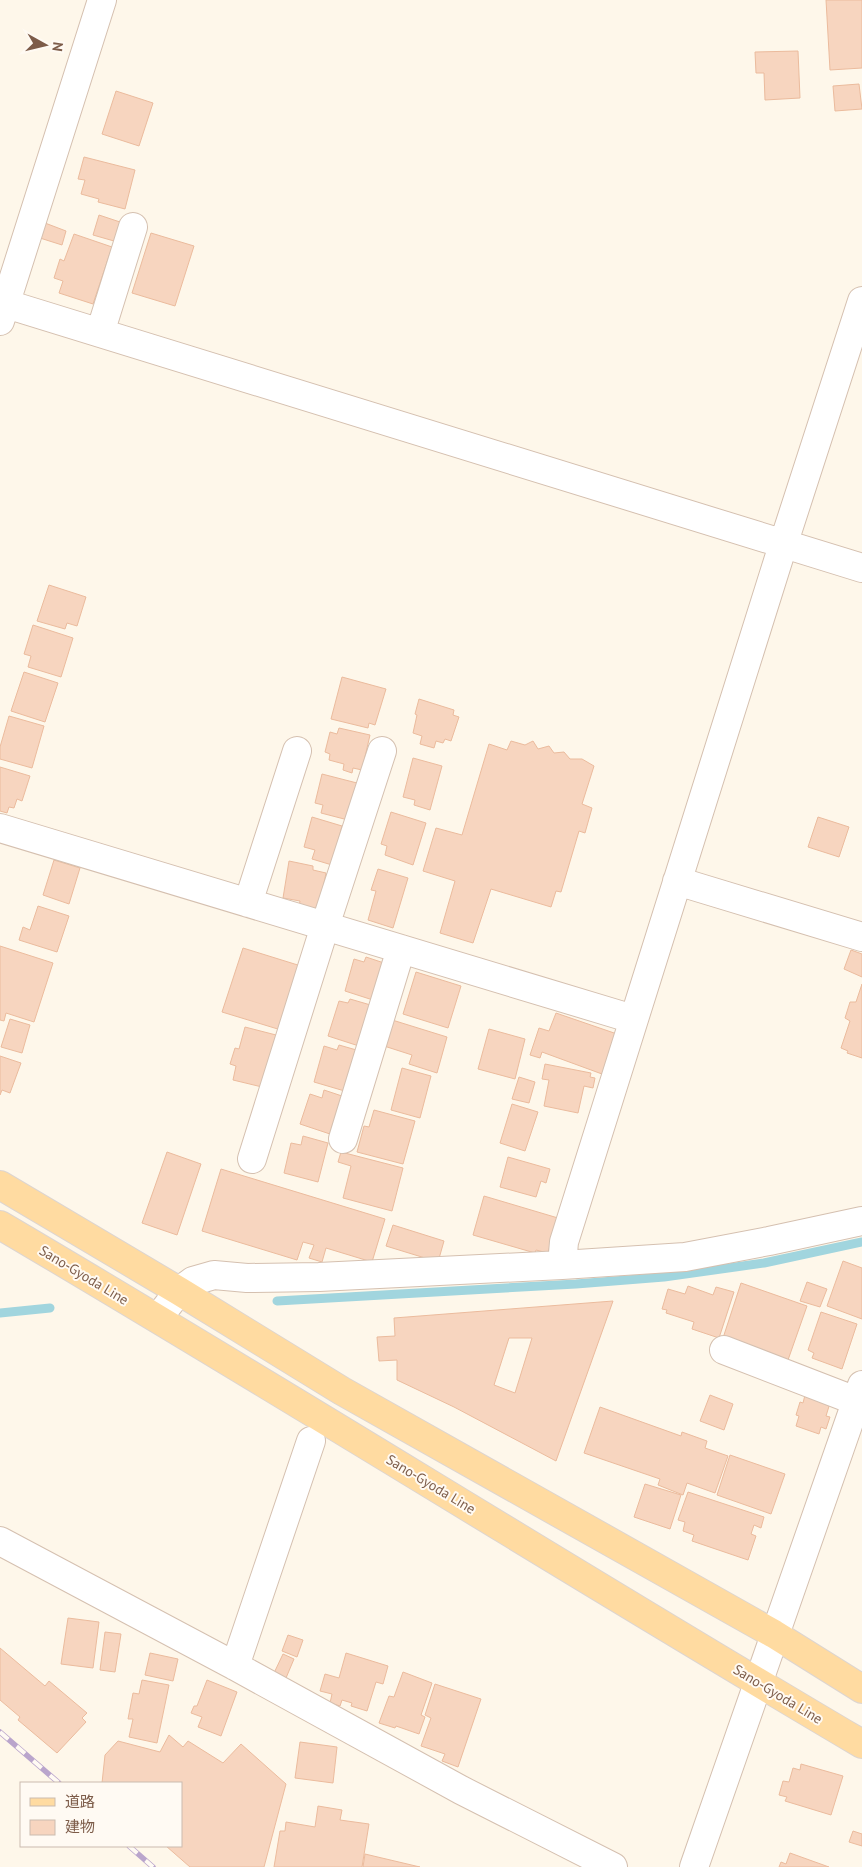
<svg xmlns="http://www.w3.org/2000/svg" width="862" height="1867" font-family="'PT Sans','Noto Sans JP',sans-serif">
  <rect width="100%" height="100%" fill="#fef7ea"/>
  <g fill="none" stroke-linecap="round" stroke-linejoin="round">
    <path stroke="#a1d5de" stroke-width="9" d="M277,1301L576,1284L664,1277L764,1263L862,1242
      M0,1313L50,1308"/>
  </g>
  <path fill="#f7d5bf" stroke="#ebbb9d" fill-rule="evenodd" d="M826,0H862V68L830,70Z
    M798,51L800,98L765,100L764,73H756L755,52Z
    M859,84L862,109L835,111L833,86Z
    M116,91L153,103L139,146L102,134Z
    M84,157L135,170L125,209L98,202L99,199L81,194L85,180L78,179Z
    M99,215L120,222L114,241L93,235Z
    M45,223L66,231L62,245L40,238Z
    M151,233L194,246L175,306L132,293Z
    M74,234L112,247L93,304L59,293L63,281L54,278L60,259L64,261Z
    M49,585L86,597L77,626L67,623L65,629L37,621Z
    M33,625L73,638L61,677L28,667L31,656L24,654Z
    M24,672L58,683L45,722L11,711Z
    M342,677L386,689L375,725L369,723L368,728L331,719Z
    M419,699L454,710L453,715L459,717L451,741L445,739L443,743L436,741L434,748L420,744L422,736L413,733L417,715L415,714Z
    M9,716L44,726L32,768L0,759V747Z
    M339,728L370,735L362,770L353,768L352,773L343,770L344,764L329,760L330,754L325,752L330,732L337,734Z
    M511,741L525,745L533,741L538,749L549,746L554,753L564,752L570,759H582L594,766L582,804L592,808L585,833L579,831L561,892L556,891L551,907L491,889L473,943L440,933L455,881L423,871L436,828L462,835L489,744L507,750Z
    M413,758L442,766L430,810L414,805L415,800L403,797Z
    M0,767L30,776L22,801L17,799L14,808L9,807L7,813L0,811Z
    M322,774L357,783L348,820L321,813L323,805L315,803Z
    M391,812L426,823L413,865L385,855L387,846L381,844Z
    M312,817L342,826L332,865L312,859L315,850L304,847Z
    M818,817L849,827L839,857L808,847Z
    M54,860L80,868L69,904L43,895Z
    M289,861L313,866V870L326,873L319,909L299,906L300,901L283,898Z
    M378,869L408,878L393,928L368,920L376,891L371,890Z
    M38,906L69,916L57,952L19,940L23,927L30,930Z
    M0,946L53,963L34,1022L6,1013L4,1021L0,1020Z
    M243,948L301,966L281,1030L222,1012Z
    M851,950L862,954V977L844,969Z
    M366,957L387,964L376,1001L345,991L354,959L364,962Z
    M416,972L461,986L448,1028L403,1014Z
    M862,984V1058L847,1053L848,1051L841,1048L850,1021L845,1018L850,1002H856Z
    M350,999L374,1006L362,1047L328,1036L339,1001L348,1003Z
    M556,1013L617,1034L602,1074L542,1052L540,1058L530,1055L539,1028L549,1031Z
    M10,1019L30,1025L22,1053L1,1047Z
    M389,1019L447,1037L437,1073L409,1064L412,1055L381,1045Z
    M245,1027L276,1035L262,1087L233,1080L236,1066L230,1064L235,1048L239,1049Z
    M489,1029L525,1039L515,1079L478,1069Z
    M339,1045L360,1051L348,1092L314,1082L324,1046L337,1050Z
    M0,1056L21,1063L10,1093L2,1090L0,1095Z
    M545,1064L591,1073L590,1077L595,1078L593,1088L584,1086L578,1113L544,1106L549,1080L542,1079Z
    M402,1068L431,1076L420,1118L391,1110Z
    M519,1077L535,1082L529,1103L512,1099Z
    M324,1090L345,1097L333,1135L300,1124L310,1094L322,1098Z
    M512,1104L538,1112L525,1151L500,1143Z
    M374,1110L415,1121L403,1164L357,1152L364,1126L369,1127Z
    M303,1136L328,1143L318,1182L284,1173L291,1143L301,1145Z
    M167,1152L201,1164L177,1235L142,1223Z
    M341,1152L403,1168L392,1211L343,1198L351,1166L338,1162Z
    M508,1157L550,1169L546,1183L541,1181L536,1197L500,1187Z
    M221,1169L385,1219L372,1262L326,1248L322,1262L309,1258L314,1245L303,1242L297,1260L202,1231Z
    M484,1196L558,1218L548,1253L536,1250L535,1253L473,1235Z
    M393,1225L444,1241L438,1262L386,1246Z
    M843,1261L862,1268V1319L827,1306Z
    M807,1282L827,1289L820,1307L800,1301Z
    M741,1283L807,1306L788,1360L723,1338Z
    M688,1286L713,1295L716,1287L734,1292L719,1338L692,1329L694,1322L666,1313L667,1310L662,1309L668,1289L685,1294Z
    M613,1301L556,1461L454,1407L397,1380V1360L379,1361L377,1337L395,1336L394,1318ZM509,1338H532L515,1393L494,1385Z
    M821,1312L857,1324L842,1369L812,1358L814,1353L808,1350Z
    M710,1395L733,1404L724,1430L700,1421Z
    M805,1395L830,1403L826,1416L830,1417L826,1429L821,1427L819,1434L796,1426L799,1416L796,1415L800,1402L803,1403Z
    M600,1407L681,1436L682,1432L707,1441L705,1448L728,1456L715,1493L687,1483L683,1495L658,1485L660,1479L584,1453Z
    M730,1455L785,1474L771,1514L717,1495Z
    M645,1484L681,1495L670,1529L634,1517Z
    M688,1492L764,1517L761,1528L754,1525L751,1534L756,1536L748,1560L692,1541L694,1535L683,1531L685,1522L678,1520Z
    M68,1618L99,1622L93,1668L61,1664Z
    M105,1632L121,1634L115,1672L100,1670Z
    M288,1635L303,1640L297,1657L282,1651Z
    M0,1648L45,1686L49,1681L87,1713L82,1718L86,1722L57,1753L18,1720L20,1717L0,1700Z
    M150,1653L178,1659L173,1681L145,1675Z
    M346,1653L388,1666L383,1684L376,1682L367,1711L351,1706L352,1703L342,1700L340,1706L330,1703L332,1694L320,1691L325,1674L339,1678Z
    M283,1654L294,1659L286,1678L274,1673Z
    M403,1672L432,1683L421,1715L425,1717L419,1734L396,1726L395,1728L379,1723L389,1696L394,1697Z
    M142,1680L169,1685L157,1743L129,1737L133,1719H128L133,1693L139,1694Z
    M207,1680L237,1692L221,1736L198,1727L202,1717L191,1713L194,1706H197Z
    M435,1684L481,1699L458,1767L442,1761L445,1754L421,1746L431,1718L425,1715Z
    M169,1735L183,1747L188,1741L223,1763L241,1744L286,1784L264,1867H190L166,1846H181V1783H102L105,1755L118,1741L160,1752Z
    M300,1742L337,1747L333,1783L295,1778Z
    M801,1764L843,1776L831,1815L785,1801L787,1797L779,1795L783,1781L789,1782L793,1768L800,1770Z
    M318,1806L342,1810L340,1820L369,1824L362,1867H274L280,1831H285L286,1822L315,1827Z
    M853,1831L862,1834V1846L849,1842Z
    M790,1853L829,1867H779L781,1862L786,1864Z
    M365,1854L420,1867H363Z"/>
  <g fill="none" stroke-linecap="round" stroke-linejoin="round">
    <defs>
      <path id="minor" d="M0,302L862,568
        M0,321L102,0
        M100,333L133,227
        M0,828L633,1019
        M677,881L862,937
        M248,903L297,751
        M343,1139L401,949
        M252,1159L325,926L382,751
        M562,1265L564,1242L783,545L862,301
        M158,1318L179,1291L193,1281L214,1275L247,1278L319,1277L562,1265L685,1257L769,1241L862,1221
        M724,1350L856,1401
        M0,1541L235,1666L461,1790L613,1867
        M235,1666L311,1441
        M694,1867L862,1385"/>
      <path id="major" d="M0,1185L179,1291L342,1391L774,1634L862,1689
        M0,1225C289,1395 573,1574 862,1744"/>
    </defs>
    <use href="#minor" stroke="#d5c0b0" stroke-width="30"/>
    <use href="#major" stroke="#ddd5d0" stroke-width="30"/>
    <use href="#minor" stroke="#fff" stroke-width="28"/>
    <use href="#major" stroke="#ffdba1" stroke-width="28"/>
    <defs>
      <path id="rail" d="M0,1732L59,1783
        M129,1846L153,1867"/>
    </defs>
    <use href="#rail" stroke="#baa5cc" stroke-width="5.5"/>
    <use href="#rail" stroke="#fffaf3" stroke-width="4" stroke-dasharray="11" stroke-linecap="butt"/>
  </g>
  <g text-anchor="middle" stroke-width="4" stroke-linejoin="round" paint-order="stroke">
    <g font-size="14" fill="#7d5c49" stroke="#fffaf3">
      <text transform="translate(84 1275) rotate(31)" y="5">Sano-Gyoda Line</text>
      <text transform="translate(431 1484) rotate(31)" y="5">Sano-Gyoda Line</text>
      <text transform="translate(778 1694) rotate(31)" y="5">Sano-Gyoda Line</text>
    </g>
  </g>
  <rect x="20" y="1782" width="162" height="65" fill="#fffaf3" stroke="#cbbbaf"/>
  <rect x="30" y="1798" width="25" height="8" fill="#ffdba1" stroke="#cbbbaf"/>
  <text x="65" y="1807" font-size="15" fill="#7d5c49">道路</text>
  <rect x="30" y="1820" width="25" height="15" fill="#f7d5bf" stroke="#cbbbaf"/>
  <text x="65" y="1832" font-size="15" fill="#7d5c49">建物</text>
  <g transform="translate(45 45) rotate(98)" stroke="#fffaf3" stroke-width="4" paint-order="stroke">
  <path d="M0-4L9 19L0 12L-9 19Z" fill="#7d5c49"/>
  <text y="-8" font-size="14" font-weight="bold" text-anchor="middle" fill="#7d5c49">N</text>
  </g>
</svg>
